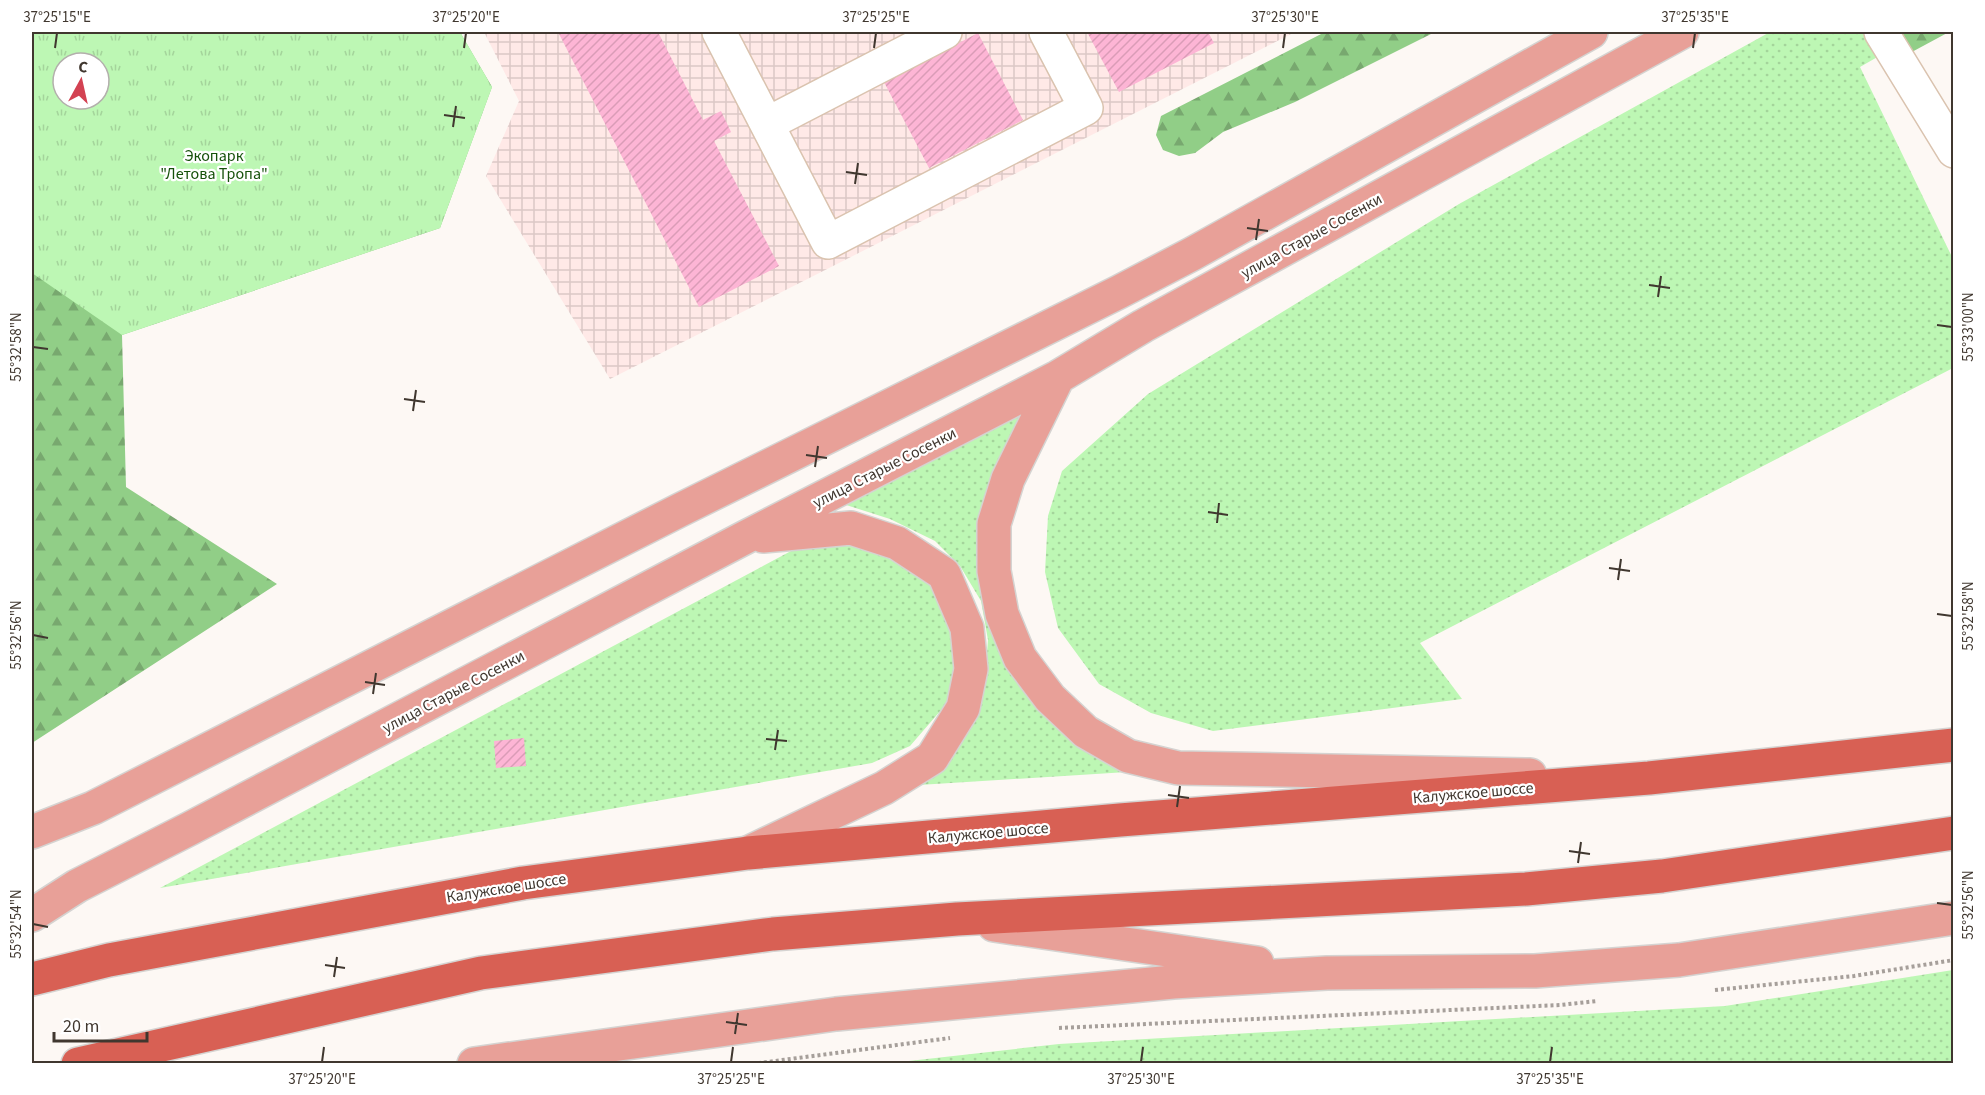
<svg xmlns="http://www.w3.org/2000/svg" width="1985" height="1095" font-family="'Source Sans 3',sans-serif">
  <defs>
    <pattern id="industrial-grid" width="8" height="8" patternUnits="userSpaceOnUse" patternTransform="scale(1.5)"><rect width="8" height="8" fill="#ffe9e7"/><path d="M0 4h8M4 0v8" fill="none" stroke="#dcc8c6"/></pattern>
    <pattern id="grass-dots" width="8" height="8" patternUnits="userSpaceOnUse" patternTransform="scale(1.5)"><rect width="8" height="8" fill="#bdf7b4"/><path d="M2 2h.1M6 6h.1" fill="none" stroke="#a4d49b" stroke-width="1.8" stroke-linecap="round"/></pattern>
    <pattern id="forest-firs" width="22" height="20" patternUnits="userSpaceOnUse" patternTransform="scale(1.5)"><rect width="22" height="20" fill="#91ce87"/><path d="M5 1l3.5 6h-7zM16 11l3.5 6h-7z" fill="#78a86f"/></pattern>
    <pattern id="park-tufts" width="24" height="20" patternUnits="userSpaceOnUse" patternTransform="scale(1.5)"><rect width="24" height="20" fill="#bdf7b4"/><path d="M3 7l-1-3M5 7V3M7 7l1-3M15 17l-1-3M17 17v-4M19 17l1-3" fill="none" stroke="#a4d49b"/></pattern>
    <pattern id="building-hatch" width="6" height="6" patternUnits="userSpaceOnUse" patternTransform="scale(1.5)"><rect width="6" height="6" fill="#fdb5d5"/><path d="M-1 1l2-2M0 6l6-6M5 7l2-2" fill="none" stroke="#da9cb7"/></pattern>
  </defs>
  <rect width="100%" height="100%" fill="#fdf8f4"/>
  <path fill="url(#industrial-grid)" d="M484,32H1295L610,379L486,176L519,101Z"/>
  <path fill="url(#grass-dots)" d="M1770,32H1921L1860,67L1953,259V368L1420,643L1462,699L1213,731L1151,713L1099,684L1058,628L1045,572L1048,516L1062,471L1148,394L1459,204Z
    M1037,401L991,513L1028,685L1159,770L903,786L971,721L984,691L988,640L981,601L960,566L935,541L890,519L843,504Z
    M853,538L932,574L963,649L948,702L910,746L872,763L160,888L806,543Z
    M1953,970V1063H891L1059,1044L1725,1006Z"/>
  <path fill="url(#forest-firs)" fill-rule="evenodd" d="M32,32H460L492,87L440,228L122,335L126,487L277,584L32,743ZM63,63H99V99H63Z
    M1325,32H1435L1295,102L1223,132L1195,153L1179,156L1163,150L1156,135L1161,116Z
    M1897,32H1949L1910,53Z"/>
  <path fill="url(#park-tufts)" fill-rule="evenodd" d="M32,32H460L492,87L440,228L122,335L32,273ZM63,63H99V99H63Z"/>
  <path fill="url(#building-hatch)" d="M558,32H658L703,120L721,111L731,132L714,141L779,266L699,307Z
    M1087,32H1208L1214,43L1119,92Z
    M978,33L1023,120L929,168L884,82Z
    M524,738L526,766L496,768L494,741Z"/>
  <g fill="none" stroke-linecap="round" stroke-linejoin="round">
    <defs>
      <path id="minor" d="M719,32L828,242L1086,108L1046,32
        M1881,32L1954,151
        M767,124L945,32"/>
      <path id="major" d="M1058,377L1008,479L994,524V571L1002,614L1020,658L1050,698L1086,732L1128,756L1178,768L1530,775
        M32,832L93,808L680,510L1119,292L1192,254L1591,32
        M750,852L884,788L932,758L963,708L971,669L967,628L944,574L897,543L851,528L763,536
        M32,915L77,886L189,829L746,537L1058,377L1143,326L1682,32
        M994,925L1257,963
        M474,1064L836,1014L1173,982L1327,973L1535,971L1679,960L1954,918"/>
      <path id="highway" d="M32,979L109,960L523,883L748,853L1120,820L1649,778L1954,745
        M78,1064L481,973L773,934L957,919L1526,889L1662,876L1954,833"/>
    </defs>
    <use href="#minor" stroke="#dac3af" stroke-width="36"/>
    <use href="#major" stroke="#d5d3d1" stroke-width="36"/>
    <use href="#highway" stroke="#d5d3d1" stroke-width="36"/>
    <path stroke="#a69f9a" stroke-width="4" stroke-dasharray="3 3" stroke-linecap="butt" d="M1715,990L1854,976L1954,960
      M1059,1028L1560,1005L1597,1001
      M752,1064L950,1038"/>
    <use href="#minor" stroke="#fff" stroke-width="33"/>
    <use href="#major" stroke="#e8a098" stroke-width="33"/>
    <use href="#highway" stroke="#d86054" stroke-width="33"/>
  </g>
  <path fill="none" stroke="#40372f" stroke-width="2" d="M55,48L57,33M464,48L466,33M874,48L876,33M1283,48L1285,33M1693,48L1695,33M444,115L465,118M453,127L456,106M846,172L867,175M855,184L858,163M1247,228L1268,231M1256,240L1259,219M1649,285L1670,288M1658,297L1661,276M1937,325L1952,327M33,347L48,349M404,399L425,402M413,411L416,390M806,455L827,458M815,467L818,446M1208,512L1228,515M1217,523L1219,503M1609,568L1630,571M1618,580L1621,559M1937,614L1952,616M33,635L48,638M365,682L385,685M373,694L376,673M766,739L787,741M775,750L778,730M1168,795L1189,798M1177,807L1180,786M1569,851L1590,854M1578,863L1581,842M1937,903L1952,905M33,924L48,927M325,965L345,968M334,977L337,957M726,1022L747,1025M735,1034L738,1013M322,1062L324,1047M731,1062L733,1047M1141,1062L1143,1047M1550,1062L1552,1047"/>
  <g text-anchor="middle" stroke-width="4.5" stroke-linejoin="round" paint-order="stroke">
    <g font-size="16" fill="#16510b" stroke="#fff">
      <text x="214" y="161">Экопарк<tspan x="214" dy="18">"Летова Тропа"</tspan></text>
    </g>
    <g font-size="16" fill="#40372f" stroke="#fff">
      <text transform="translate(1311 235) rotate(-29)" y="6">улица Старые Сосенки</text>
      <text transform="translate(884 467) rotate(-27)" y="6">улица Старые Сосенки</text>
      <text transform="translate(453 691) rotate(-28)" y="6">улица Старые Сосенки</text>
      <text transform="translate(1473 792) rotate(-5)" y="6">Калужское шоссе</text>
      <text transform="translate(988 832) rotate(-5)" y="6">Калужское шоссе</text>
      <text transform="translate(506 887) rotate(-9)" y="6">Калужское шоссе</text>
    </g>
  </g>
  <rect width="1985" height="1095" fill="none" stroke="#ffffff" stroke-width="66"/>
  <g transform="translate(81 81) rotate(8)"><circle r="28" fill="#ffffff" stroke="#b3afac" stroke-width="1.5"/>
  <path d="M0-4.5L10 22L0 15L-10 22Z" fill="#d34252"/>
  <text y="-9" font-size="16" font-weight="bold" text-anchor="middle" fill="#40372f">С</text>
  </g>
  <path d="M54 1032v9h93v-9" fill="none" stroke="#40372f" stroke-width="3"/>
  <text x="63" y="1032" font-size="18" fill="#40372f" stroke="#ffffff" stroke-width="4.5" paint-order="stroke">20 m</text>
  <rect x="33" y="33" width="1919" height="1029" fill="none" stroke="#40372f" stroke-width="2"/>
  <g font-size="15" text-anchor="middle" fill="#40372f">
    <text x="57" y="22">37°25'15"E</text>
    <text x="466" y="22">37°25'20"E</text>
    <text x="876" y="22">37°25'25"E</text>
    <text x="1285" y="22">37°25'30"E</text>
    <text x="1695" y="22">37°25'35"E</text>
    <text transform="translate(1968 327) rotate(-90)" y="5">55°33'00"N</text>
    <text transform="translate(16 347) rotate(-90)" y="5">55°32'58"N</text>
    <text transform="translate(1968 616) rotate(-90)" y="5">55°32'58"N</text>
    <text transform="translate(16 635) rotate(-90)" y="5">55°32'56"N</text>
    <text transform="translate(1968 905) rotate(-90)" y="5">55°32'56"N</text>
    <text transform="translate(16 924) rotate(-90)" y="5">55°32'54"N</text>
    <text x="322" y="1084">37°25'20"E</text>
    <text x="731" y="1084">37°25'25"E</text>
    <text x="1141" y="1084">37°25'30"E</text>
    <text x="1550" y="1084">37°25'35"E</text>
  </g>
</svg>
